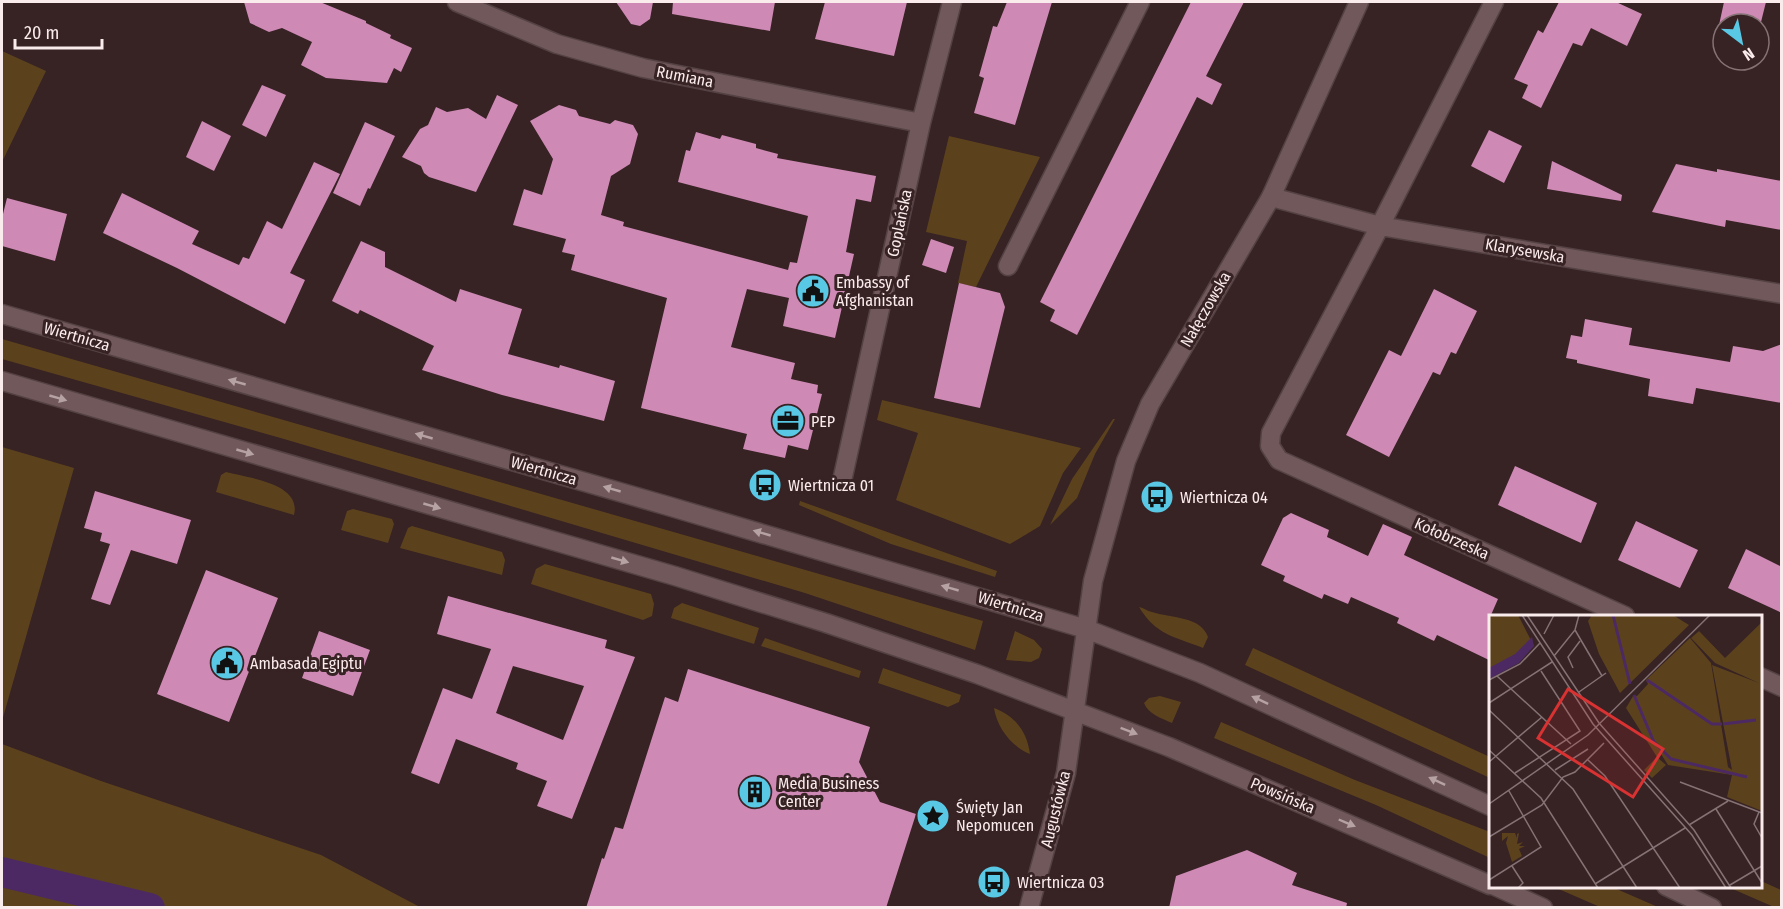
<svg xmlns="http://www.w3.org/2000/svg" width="1783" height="909" font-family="'Fira Sans Condensed',sans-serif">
  <rect width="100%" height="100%" fill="#372224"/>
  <path fill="#5b421d" d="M2,51L46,71L2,162Z
    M949,136L1040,157L976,287L958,283L967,241L926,232Z
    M2,339L983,621L975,650L805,593L284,439L2,359Z
    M882,400L1081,448L1063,473L1040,526L1010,544L896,500L918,433L877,420Z
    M1113,419H1115L1095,454L1077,498L1050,525L1072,479Z
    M2,447L74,468L2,721Z
    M226,472C248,478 302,483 294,515L216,492L221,475Z
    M800,501L997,571L995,577L891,544L799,505Z
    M353,509L392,519L394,524L388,543L341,530L347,511Z
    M412,526L502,552L505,560L502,575L400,548L408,528Z
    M545,564L651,594L654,604L652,616L643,620L531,584L536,569Z
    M682,603L759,628L754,644L671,618L674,608Z
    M1139,607C1144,608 1147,611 1152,612C1170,618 1201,616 1208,637L1203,648C1173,636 1156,635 1139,607Z
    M1015,631L1034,640L1042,649L1039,658L1031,662L1006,660Z
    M765,638L861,671L859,678L761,646Z
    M1253,648L1490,757V778L1245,665Z
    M883,668L961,695L959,702L948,707L878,683Z
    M1160,696L1181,702L1172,723C1161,718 1148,714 1144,703L1149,698Z
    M994,708C1015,716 1027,731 1030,754C1012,747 997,728 994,708Z
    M1221,722L1355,780L1490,832V858L1376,805L1214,738Z
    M2,744L101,781L321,855L420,907H2Z
    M1761,881L1781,890V907H1774L1728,887L1760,886Z
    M1554,887H1612L1658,907H1600Z"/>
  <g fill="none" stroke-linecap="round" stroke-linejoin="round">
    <path stroke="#4c2962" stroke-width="30" d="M2,872L150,908"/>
  </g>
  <path fill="#ce89b5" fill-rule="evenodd" d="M244,2H320L366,21V23L391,35L390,38L412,48L401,72L394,68L387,83L326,78L301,65L312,42L282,28L269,32L250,23Z
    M616,2H653L650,19L640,26L631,24Z
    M673,2H775L770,31L672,14Z
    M825,2H907L894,56L815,39Z
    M1007,2H1052L1015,125L974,113L984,78L979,76L993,26L997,27Z
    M1191,2H1244L1206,76L1222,84L1212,105L1197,97L1077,335L1050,321L1055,310L1040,302Z
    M1559,2H1616L1642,14L1627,46L1591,28L1582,46L1573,43L1541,108L1522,98L1528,85L1514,79L1538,30L1543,33Z
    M1724,2H1766L1759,30V24H1723V40L1716,39Z
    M262,85L286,95L266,137L242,125Z
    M497,95L518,105L476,192L429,177L424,173L421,166L402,157L420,129L428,125L436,107L447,112L468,108L486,119Z
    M559,105L576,110L579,116L610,124L615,120L633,125L638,134L630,164L611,176L601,215L624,222L623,226L788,270L790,262L797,263L808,216L678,182L686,150L690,151L696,132L720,139L722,135L756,144V148L778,154L777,158L876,176L871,202L856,199L846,252L854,254L835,338L783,326L789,298L747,289L731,347L795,363L791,379L818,385L817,393L822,394L808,450L788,445L785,458L743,449L747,434L641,408L667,298L571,270L575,255L562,252L566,239L513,225L524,189L542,195L553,159L530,121Z
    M202,121L231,136L214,171L186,157Z
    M365,122L395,136L370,189L368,188L360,206L333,193Z
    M1489,130L1522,146L1504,183L1471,166Z
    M1552,161L1622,195L1621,201L1547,189Z
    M314,162L340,174L290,273L305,280L285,324L177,268L103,233L122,193L199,231L192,244L239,265L243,257L249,259L267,221L282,229Z
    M1676,164L1717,172V169L1782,181V230L1726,220L1725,227L1652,212Z
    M7,198L67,214L55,261L2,246V218Z
    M931,239L954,247L946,273L922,265Z
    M361,241L385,252V267L456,302L460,289L522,309L508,354L559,368L560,365L615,381L604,421L502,395L422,370L434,346L360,310L358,314L332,301Z
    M959,283L1000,293L1005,307L980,408L934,398Z
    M1434,289L1477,311L1456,354L1451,352L1440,375L1433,372L1389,457L1346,435L1389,350L1401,356Z
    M1585,319L1632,328L1629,345L1730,362L1733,346L1763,351L1782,344V403L1696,388L1693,404L1648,396L1650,379L1577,363V360L1566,358L1571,335L1582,337Z
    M1515,466L1597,503L1581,543L1498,505Z
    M95,491L191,520L177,564L131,550L110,605L91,599L110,544L100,541L102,533L84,528Z
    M1291,513L1329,530L1327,537L1368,556L1383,524L1412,537L1404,555L1498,599L1491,615V661L1437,635L1434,641L1397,623L1399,618L1351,597L1348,604L1324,594L1322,599L1283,581L1285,576L1261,565L1283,518Z
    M1636,521L1698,550L1680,588L1618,560Z
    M1746,549L1782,567V613L1728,588Z
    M206,570L278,598L229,722L157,694Z
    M448,596L607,640L605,648L635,657L572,819L537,806L547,781L516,769L518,763L456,739L439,784L411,773L443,688L472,699L491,649L437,634ZM513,666L584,686L563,740L496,713Z
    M319,631L370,650L353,696L302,678Z
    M688,669L870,727L859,762L880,802L916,814L886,908H586L602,858L604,859L615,827L623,829L665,697L678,702Z
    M1247,850L1297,873L1292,885L1347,903L1346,908H1169L1176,876Z"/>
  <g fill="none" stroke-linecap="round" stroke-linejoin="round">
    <defs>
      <path id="street" d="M457,2L557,44L643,68L921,123
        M1494,2L1380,226L1271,433L1270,446L1279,460L1625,616
        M1271,197L1380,226L1782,294
        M1008,266L1140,2
        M842,481L921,123L952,2
        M1760,677L1782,687"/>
      <path id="secondary" d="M2,314L668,506L1086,629L1200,673L1490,806
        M2,381L675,576L826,623L977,674L1169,747L1490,885
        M1495,886L1543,908
        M1666,886L1712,908
        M1029,908L1066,773L1093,581L1126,461L1150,404L1271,197L1359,2"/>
    </defs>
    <use href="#street" stroke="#534143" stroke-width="21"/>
    <use href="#secondary" stroke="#534143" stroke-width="21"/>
    <use href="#street" stroke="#71585a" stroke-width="18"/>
    <use href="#secondary" stroke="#71585a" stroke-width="18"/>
  </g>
  <defs><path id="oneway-solid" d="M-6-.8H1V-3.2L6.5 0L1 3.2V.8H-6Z" transform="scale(1.5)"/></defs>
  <g fill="#b6a2a3">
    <use href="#oneway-solid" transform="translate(237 382) rotate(-164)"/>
    <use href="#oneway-solid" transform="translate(58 398) rotate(16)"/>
    <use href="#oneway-solid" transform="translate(424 436) rotate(-164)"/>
    <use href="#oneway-solid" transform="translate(245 452) rotate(16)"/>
    <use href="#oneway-solid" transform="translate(612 489) rotate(-164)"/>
    <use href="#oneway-solid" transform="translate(432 506) rotate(16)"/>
    <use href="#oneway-solid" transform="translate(762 533) rotate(-164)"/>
    <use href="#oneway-solid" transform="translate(620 560) rotate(16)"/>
    <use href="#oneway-solid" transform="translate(950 588) rotate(-164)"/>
    <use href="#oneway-solid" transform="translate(1260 700) rotate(-155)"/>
    <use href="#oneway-solid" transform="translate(1129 731) rotate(21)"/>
    <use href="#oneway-solid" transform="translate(1437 781) rotate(-155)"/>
    <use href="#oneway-solid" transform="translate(1347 823) rotate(23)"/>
  </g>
  <defs>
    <symbol id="civic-disc" viewBox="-11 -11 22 22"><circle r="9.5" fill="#59c8e5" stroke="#372224"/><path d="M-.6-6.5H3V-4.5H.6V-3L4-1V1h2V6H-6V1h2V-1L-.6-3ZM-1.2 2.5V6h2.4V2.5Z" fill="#111"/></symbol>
    <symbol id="office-disc" viewBox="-11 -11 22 22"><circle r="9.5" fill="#59c8e5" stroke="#372224"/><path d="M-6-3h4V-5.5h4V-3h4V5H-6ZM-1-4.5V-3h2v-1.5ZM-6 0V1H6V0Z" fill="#111"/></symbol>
    <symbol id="bus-disc" viewBox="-11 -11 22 22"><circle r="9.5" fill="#59c8e5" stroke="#372224"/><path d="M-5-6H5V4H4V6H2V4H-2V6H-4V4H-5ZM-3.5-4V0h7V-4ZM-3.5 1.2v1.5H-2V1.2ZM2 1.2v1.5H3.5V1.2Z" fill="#111"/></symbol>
    <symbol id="building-disc" viewBox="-11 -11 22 22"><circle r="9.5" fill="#59c8e5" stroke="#372224"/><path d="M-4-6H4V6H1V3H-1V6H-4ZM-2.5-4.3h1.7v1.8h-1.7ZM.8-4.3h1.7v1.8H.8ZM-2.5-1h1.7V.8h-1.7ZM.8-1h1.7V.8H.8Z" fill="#111"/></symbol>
    <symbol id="sight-disc" viewBox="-11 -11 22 22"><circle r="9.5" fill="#59c8e5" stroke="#372224"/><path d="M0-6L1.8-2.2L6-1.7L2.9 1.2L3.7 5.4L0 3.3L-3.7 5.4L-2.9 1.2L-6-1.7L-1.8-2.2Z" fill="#111"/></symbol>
  </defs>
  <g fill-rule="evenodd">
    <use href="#civic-disc" x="794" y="272" width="38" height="38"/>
    <use href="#office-disc" x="769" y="402" width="38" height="38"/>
    <use href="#bus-disc" x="746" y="466" width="38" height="38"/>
    <use href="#bus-disc" x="1138" y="478" width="38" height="38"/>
    <use href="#civic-disc" x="208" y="644" width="38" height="38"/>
    <use href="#building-disc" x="736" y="773" width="38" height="38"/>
    <use href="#sight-disc" x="914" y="797" width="38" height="38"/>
    <use href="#bus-disc" x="975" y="863" width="38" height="38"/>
  </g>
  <g text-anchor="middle" stroke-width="6" stroke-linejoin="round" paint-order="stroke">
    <g font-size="16" fill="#faebec" stroke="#372224">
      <text transform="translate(685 76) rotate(11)" y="6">Rumiana</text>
      <text transform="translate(899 223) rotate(-78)" y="6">Goplańska</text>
      <text transform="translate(1525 250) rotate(10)" y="6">Klarysewska</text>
      <text transform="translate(1205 309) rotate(-60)" y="6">Nałęczowska</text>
      <text transform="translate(77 336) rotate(16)" y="6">Wiertnicza</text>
      <text transform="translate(544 470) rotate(16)" y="6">Wiertnicza</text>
      <text transform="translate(1452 538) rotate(24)" y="6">Kołobrzeska</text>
      <text transform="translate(1011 606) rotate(17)" y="6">Wiertnicza</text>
      <text transform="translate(1283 795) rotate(23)" y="6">Powsińska</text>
      <text transform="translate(1055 809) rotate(-76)" y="6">Augustówka</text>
    </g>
    <g font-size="16" fill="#faebec" stroke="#372224" text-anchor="start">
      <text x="836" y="288">Embassy of<tspan x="836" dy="18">Afghanistan</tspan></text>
      <text x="811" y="427">PEP</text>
      <text x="788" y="491">Wiertnicza 01</text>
      <text x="1180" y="503">Wiertnicza 04</text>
      <text x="250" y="669">Ambasada Egiptu</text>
      <text x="778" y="789">Media Business<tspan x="778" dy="18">Center</tspan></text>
      <text x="956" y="813">Święty Jan<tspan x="956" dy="18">Nepomucen</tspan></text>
      <text x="1017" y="888">Wiertnicza 03</text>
    </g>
  </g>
  <g transform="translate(1489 615)">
    <rect width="273" height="273" fill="#372224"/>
    <path d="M0,0H29L45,31L0,64ZM103,0H184L200,10L131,78L110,39L99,6ZM273,7V196L238,182L243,160L179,150L172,139L169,143L177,150L163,163L155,155L168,142L137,93L144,81H148L159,69L157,65L201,23L222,48L239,152L243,155L223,50L270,68L226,48L202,23L210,16L236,43ZM13,218H26L28,223V219L30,218L28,229L34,227L30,231H36L30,234L33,241L23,247L17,228L19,221L13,226Z" fill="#5b421d"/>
    <path d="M43,22L45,31L30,48L0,64V53L26,39Z" fill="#4c2962"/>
    <path fill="none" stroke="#4c2962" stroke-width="3" d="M124,0L141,69M158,65L223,109H233M145,80L165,127L182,144L258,162M234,109L267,105"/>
    <path fill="none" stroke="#857274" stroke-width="1.5" d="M33,0L104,109L203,220L237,273M38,0L110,108L205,215L242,273M86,15L113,61M55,19L65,0M65,41L86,15L90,0M84,53L79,42L91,26M8,61L82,129M0,65L31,49L51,28M90,77L117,58M0,88L63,47M0,95L84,174L148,273M0,135L52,183L109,273M99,145L116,161L191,273M0,147L53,102M66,155L99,134M26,158L91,116L52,56M191,167L273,198M0,189L99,120L221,0M227,194L273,268M270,197L265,209L273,223M200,210L239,186M0,222L53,190L74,162L86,157L115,128M23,251L34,268L29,273M0,265L52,232L20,176M106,269L196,213M241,270L273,251"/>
    <path fill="#d83232" fill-opacity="0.15" stroke="#d83232" stroke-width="3" d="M79,74L174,134L144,182L49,123Z"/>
    <rect width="273" height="273" fill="none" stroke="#faebec" stroke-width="3"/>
  </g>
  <rect width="1783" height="909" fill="none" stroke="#faebec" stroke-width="6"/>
  <g transform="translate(1741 42) rotate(148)"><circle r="28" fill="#372224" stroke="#857274" stroke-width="1.5"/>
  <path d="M0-4.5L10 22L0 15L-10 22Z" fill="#59c8e5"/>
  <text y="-9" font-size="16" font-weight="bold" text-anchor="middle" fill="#faebec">N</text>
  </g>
  <path d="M15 39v9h87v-9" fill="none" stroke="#faebec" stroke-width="3"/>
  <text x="24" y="39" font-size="18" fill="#faebec" stroke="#372224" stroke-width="4.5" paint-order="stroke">20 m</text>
</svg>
